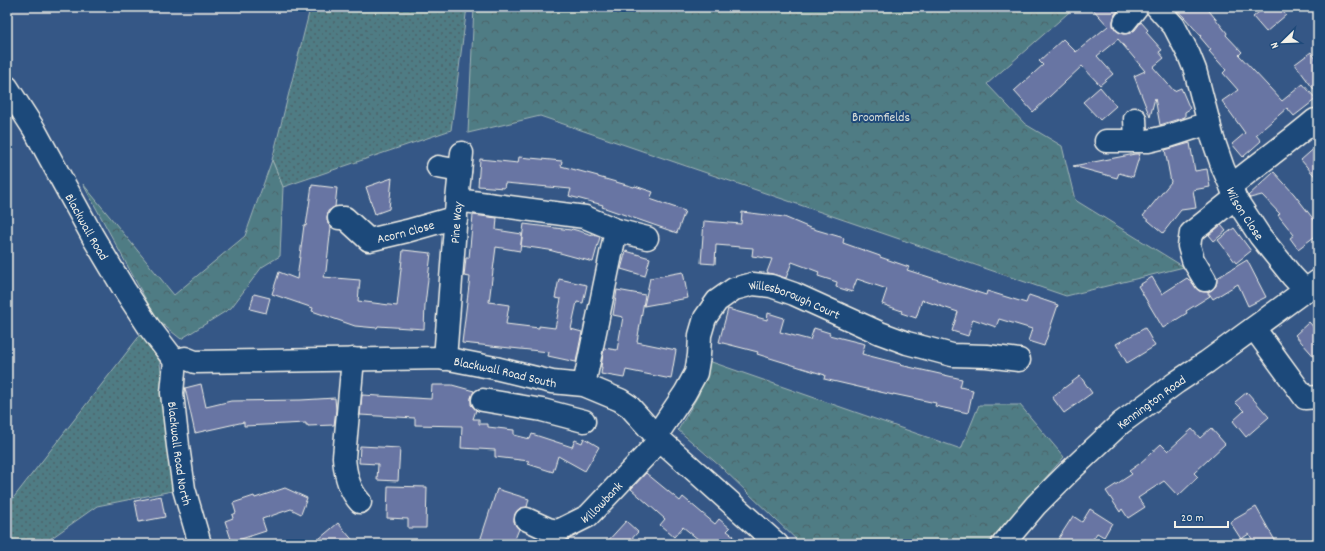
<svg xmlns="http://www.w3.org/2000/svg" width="1325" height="551" font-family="Dekko,sans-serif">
  <defs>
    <pattern id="grass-dots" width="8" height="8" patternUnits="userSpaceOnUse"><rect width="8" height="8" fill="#4f7b84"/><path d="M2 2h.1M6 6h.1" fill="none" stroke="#4c6468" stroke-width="1.8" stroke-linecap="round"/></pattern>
    <pattern id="forest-crowns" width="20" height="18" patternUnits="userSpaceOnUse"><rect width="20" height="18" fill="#4f7b84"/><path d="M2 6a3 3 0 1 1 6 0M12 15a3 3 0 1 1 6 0" fill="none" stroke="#4c6468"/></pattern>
  </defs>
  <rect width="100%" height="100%" fill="#355786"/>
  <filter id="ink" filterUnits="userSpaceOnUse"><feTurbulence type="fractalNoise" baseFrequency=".025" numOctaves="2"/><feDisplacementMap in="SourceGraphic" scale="8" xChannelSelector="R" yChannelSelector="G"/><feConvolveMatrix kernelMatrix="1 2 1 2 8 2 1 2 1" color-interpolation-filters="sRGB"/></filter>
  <g filter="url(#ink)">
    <path fill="url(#grass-dots)" stroke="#a2b6b6" d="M312,7H467L451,130L283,187L272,160L310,9Z
      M141,334L160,362L172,491L97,506L43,544H7V506Z"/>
    <path fill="url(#forest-crowns)" stroke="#a2b6b6" d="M474,7H1075L987,84L1025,124L1062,146L1075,200L1184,267L1066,296L540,116L468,133Z
      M272,160L283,187L280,256L262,267L231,308L181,339L157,320L83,184L174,295L245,236Z
      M706,360L961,449L979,405H1020L1064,457L987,544H801L721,467L678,430L699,394Z"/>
    <path fill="#6775a3" stroke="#f4f1e8" d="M1091,7H1121L1115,14L1113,21V26L1117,31L1123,34L1130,33L1135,30L1141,22L1148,30L1146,32L1162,50L1159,52L1164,58L1153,67L1174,91L1181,88L1190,109L1185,112V117L1160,125L1155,98L1150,117L1134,76L1145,71L1118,39L1097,56L1113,74L1100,85L1082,66L1033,112L1014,91L1043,65L1039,61L1063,39L1076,52L1108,26Z
      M1175,7H1206L1227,33L1226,35L1242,52L1239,55L1282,101L1303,84L1316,99L1294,116L1287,108L1256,135L1261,141L1243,157L1232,144L1245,133L1222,101L1238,90L1223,73L1226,70L1209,51L1211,50L1200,37L1201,36Z
      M1265,7H1279L1286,15L1266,32L1253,17Z
      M1311,52L1318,62V95L1295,64Z
      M1100,87L1116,106L1100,120L1083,102Z
      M1190,143L1195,171L1207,169L1210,187L1193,190L1196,208L1181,210L1163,233L1143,216L1171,182L1165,150Z
      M1318,145V180L1301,160Z
      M1135,154H1140L1133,177L1119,173L1117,178L1073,166Z
      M519,157L562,161L561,166L598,176V177L634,187L635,186L653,192L650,199L685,211L677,233L602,207L603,205L569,196L571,189L505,183L504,188L478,186L480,159L518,163Z
      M1274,172L1294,194L1318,225V234L1298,249L1290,238L1294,235L1278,215L1280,214L1262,195L1250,198L1248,196Z
      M392,178L389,209L375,214L366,187Z
      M312,185L337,188L335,207L328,211L327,218L328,224L331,227L326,271L323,277L360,280L358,301L397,306L403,250L431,253L425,305L424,329L378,326L377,328L355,326L312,311L313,308L272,294L279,272L297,279L304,225L306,226Z
      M742,212L784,217L810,228L844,238L843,243L880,256V257L909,267L907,270L986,295L987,291L1026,303L1029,295L1058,305L1044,346L1028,341L1032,329L999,319L996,327L973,319L968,336L952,331L958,312L922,300L916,318L901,313L902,311L882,304L887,289L857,279L852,292L836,287L837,282L818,276L819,272L792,262L786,278L769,273L767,272L772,259L752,256L753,248L716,245L715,264L701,263L704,221L741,224Z
      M473,215L497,218L496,230L522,234L520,251L496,247L489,302L509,305L506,324L539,328V326L555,328L561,299L555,298L559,279L587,285L583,303L577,302L571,329L582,332L576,362L548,356L549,352L462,343L470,277L464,276L466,258H469Z
      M524,224L571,230L572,229L600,237L593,262L549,250L521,246Z
      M1221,225L1226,231L1214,241L1209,235Z
      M1234,228L1251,251L1236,263L1218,240Z
      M626,251L650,258L645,276L621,269Z
      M1247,260L1266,297L1248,306L1238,284L1213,299L1208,292L1212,290L1216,286L1217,278Z
      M683,272L688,298L644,306L650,278Z
      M1152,277L1162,294L1187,278L1189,280H1190L1199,291L1207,292L1210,296L1186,311L1187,313L1163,328L1138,286Z
      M617,290L645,295L637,342L676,350L671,379L626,370L624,378L601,374L602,367H601L604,348L617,350L623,317L613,315Z
      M254,294L270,298L266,313L250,309Z
      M728,309L767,320L768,313L784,318L780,332L810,340L814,328L830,333L829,335L865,344L862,354L901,364L900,365L962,379L960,387L973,390L968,413L935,406L936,403L893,394V395L824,379L825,375L757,354L758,352L719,342Z
      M1309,322L1318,332V361L1295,335Z
      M1145,328L1155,346L1127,363L1116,344Z
      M1080,376L1092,393L1064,413L1052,397Z
      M201,384L206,407L231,401L301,400L335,398L336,410L334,425L308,426V425H306V423L244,426V422L195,433L185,388Z
      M432,385H452L474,391L471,398V405L476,410L473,419H479V424H488V427L514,430V435L530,439L532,434L572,447L575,440L582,443L584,438L599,447L585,471L558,456L553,472L528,464L529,461L495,457V450L461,448L462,426L415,425V418L360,415L362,395L431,399Z
      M1247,392L1269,417L1246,437L1233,421L1244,411L1235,402Z
      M1211,428L1225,444L1194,473L1198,477L1178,496L1164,481L1138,498L1145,507L1128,518L1122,509L1120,512L1106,491L1132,474L1129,471L1139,464L1161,444L1168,451L1192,429L1200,438Z
      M360,446L400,448L398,481L377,480L378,464L359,463Z
      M646,473L680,501L683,497L715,524L719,519L730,528L727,531L734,536L728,544H704L683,527L674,537L660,525L665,519L631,489Z
      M388,486L427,487L426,528H408V519L387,518Z
      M285,488L307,498L301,514L291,509L262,519L266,531L232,542L225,521L233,518L232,515L236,513L233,503L254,496L255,498Z
      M497,489L529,499L527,507L519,509L515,514L514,521L516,526L519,529L513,544H479Z
      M161,496L165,517L139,522L135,501Z
      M1256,507L1277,544H1255L1249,534L1241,539L1230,522Z
      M1090,509L1112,523L1104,537L1097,533L1090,544H1055L1073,516L1082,522Z
      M626,521L638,532L627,544H605Z
      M338,523L356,544H313Z"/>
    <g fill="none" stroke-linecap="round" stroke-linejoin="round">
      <defs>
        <g id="minor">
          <path id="s1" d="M1157,7L1174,26L1189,55L1195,70L1213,139L1223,168L1231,186L1235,198L1260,236L1292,276L1306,291"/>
          <path d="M1125,22L1137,7"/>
          <path id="s2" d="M7,87L34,129L93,237L124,289L149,327L175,361"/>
          <path d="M1135,119L1136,140"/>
          <path d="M1106,141H1148L1169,136L1209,123"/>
          <path d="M438,167L460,171"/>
          <path d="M1231,186C1259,163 1288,143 1315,120"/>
          <path d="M457,200L462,153"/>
          <path id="s3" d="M339,218H345L369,240L407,231L446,220L456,219"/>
          <path d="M1205,280L1193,260L1189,246L1191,233L1235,198"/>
          <path d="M1254,328L1305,398L1318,397"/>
          <path d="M353,359L344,457C345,474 349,490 360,502"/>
          <path id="s4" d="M445,359L457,200L585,217L616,230L647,238"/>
          <path id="s5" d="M175,361L185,358L195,362L444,358L495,368L552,382L584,385L620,400L629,406L656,436L777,544"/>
          <path id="s6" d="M175,361L172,393L178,446L184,489L200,544"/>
          <path d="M584,385L616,230"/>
          <path d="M483,400L542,410L584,421"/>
          <path id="s7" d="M656,436L685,393L696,373L699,355L700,335L705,318L717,301L734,289L753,284L771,286L794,294L880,333L907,343L952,355L987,356L1019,360"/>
          <path id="s8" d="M526,519L548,529L558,531L588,516L645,456L660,439"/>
        </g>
        <g id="major">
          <path id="s9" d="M1003,544L1036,505L1070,471L1121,423L1177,382L1207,362L1318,281"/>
        </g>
      </defs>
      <use href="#minor" stroke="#f4f1e8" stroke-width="25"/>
      <use href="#major" stroke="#f4f1e8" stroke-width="25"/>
      <use href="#minor" stroke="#1f4a7a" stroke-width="22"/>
      <use href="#major" stroke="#1f4a7a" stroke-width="22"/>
    </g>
  </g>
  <g text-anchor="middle" stroke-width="4" stroke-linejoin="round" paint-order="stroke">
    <g font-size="13" fill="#dbdfd9" stroke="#1f4a7a">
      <text x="881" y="121">Broomfields</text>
    </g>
    <g font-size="13" fill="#f4f1e8" stroke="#1f4a7a">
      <text dy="5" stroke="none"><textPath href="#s1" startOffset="227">Wilson Close</textPath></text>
      <text dy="5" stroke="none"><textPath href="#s4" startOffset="137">Pine Way</textPath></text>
      <text dy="5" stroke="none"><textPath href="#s2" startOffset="161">Blackwall Road</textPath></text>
      <text dy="5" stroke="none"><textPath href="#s3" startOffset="76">Acorn Close</textPath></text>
      <text dy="5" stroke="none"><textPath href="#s7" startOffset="236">Willesborough Court</textPath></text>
      <text dy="5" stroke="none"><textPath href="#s5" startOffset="333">Blackwall Road South</textPath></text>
      <text dy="5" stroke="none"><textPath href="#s9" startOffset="206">Kennington Road</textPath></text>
      <text dy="5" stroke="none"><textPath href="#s6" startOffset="93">Blackwall Road North</textPath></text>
      <text dy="5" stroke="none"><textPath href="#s8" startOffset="87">Willowbank</textPath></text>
    </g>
  </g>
  <rect width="1325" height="551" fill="none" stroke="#1f4a7a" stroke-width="24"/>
  <rect x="12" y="12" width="1301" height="527" fill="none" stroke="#f4f1e8" stroke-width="1.5" filter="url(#ink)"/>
  <g transform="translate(1283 42) rotate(247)" stroke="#1f4a7a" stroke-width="3" paint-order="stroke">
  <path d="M0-3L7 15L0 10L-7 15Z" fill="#f4f1e8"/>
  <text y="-6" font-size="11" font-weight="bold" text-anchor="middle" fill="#f4f1e8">N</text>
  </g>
  <path d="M1175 521v6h53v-6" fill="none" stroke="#f4f1e8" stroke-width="2"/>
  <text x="1181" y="521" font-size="12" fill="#f4f1e8" stroke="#1f4a7a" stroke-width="3" paint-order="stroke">20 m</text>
</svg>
